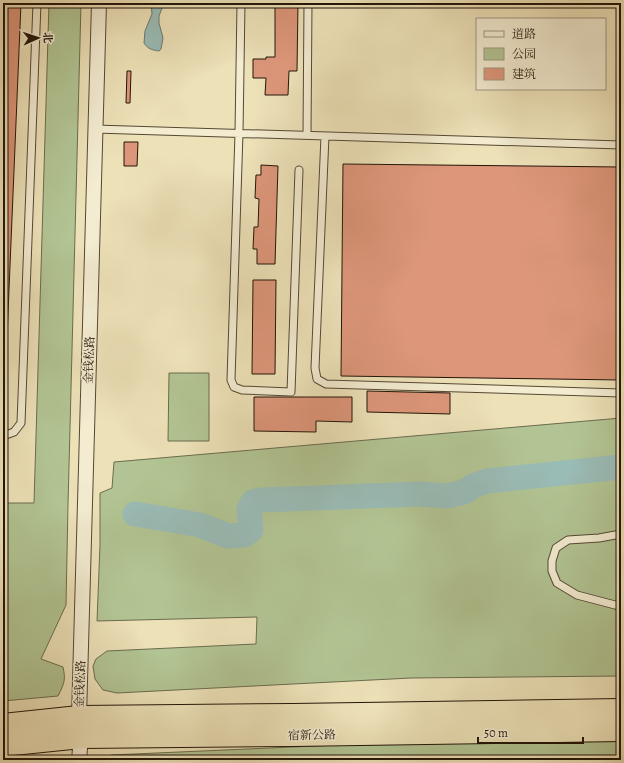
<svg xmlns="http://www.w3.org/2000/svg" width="624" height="763" font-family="Alegreya,'Noto Serif SC',serif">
  <rect width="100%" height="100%" fill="#ede1b8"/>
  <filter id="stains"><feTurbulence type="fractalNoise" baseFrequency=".005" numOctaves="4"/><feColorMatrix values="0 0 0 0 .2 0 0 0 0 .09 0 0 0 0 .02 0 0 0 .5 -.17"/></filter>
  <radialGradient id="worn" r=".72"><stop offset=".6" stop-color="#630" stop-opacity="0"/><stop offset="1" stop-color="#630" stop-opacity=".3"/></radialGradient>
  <path fill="#b2c493" stroke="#6a6c4e" d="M49,3H81L68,505L66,605L41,659L63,667C66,681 64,683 58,696L3,701V503H34Z
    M169,373H209V441H168Z
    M621,418V676L411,678L117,693L103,690L95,679L93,666L96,659L107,651L256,644L257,617L97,621L100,545V493L112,488L114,462Z
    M621,739V760H104L111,755L406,742Z"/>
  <path fill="#9abcb6" stroke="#6a7970" d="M151,3H164L159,16V23L163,38L161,49L159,51C152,50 148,49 144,43L145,31L152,14Z"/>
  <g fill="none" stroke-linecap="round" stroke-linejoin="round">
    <path stroke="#9abcb6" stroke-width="25" d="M135,514L200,525L228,536L244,535L251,530L249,509L253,502L261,500L420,494L448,496L464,492L473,486L487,481L621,467"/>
  </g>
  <path fill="#dd967a" stroke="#211508" d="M3,3H21L4,409H3Z
    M275,3H298L297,71H289L288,95H265L266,78H253V59H266V57H275Z
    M127,71H131L130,103H126Z
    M124,142H138L137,166H124Z
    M343,164L621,167V380L341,376Z
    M261,165L278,166L275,264H257V249H253L254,227H258L259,199L255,198L256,175H261Z
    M253,280H276L275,374H252Z
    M367,391L450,393V414L367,412Z
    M254,397H352V422L316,421V432L254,431Z"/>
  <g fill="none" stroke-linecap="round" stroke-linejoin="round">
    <defs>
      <path id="service" d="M241,3L239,133L231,380L234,387L242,390L291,392L299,170
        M95,129L621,145
        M307,135L308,3
        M325,136L315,368L317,379L326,384L621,393
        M3,436L14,432L21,423L37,3
        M621,534L599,538L568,540L556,548L552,561V571L557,583L577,595L615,605L621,606"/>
      <path id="minor" d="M79,717L99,3
        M79,760L81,737"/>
      <path id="trunk" d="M3,725L79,717L293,715L621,710
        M3,745L81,737L293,735L621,730"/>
    </defs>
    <use href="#service" stroke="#544834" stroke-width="9"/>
    <use href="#minor" stroke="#544834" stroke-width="16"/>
    <use href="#trunk" stroke="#211508" stroke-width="24"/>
    <use href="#service" stroke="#f3ecd1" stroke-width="7"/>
    <use href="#minor" stroke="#f3ecd1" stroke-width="14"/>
    <use href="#trunk" stroke="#ede1b8" stroke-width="22"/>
  </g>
  <g text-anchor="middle" stroke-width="3" stroke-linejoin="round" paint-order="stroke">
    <g font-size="12" fill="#211508" stroke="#f3ecd1">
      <text transform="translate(89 360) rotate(-88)" y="4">金钱松路</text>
      <text transform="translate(80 684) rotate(-88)" y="4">金钱松路</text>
      <text transform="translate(312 735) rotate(-1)" y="4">宿新公路</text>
    </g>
  </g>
  <rect width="624" height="763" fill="none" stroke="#ede1b8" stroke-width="16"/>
  <rect x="4" y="4" width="616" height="755" fill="none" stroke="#211508" stroke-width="2"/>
  <rect x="8" y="8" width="608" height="747" fill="none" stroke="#211508"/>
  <rect x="476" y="18" width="130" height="72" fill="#f3ecd1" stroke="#9f9681"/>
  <rect x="484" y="31" width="20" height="6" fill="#f3ecd1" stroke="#9f9681"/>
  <text x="512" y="38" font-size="12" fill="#211508">道路</text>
  <rect x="484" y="48" width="20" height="12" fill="#b2c493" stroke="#9f9681"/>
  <text x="512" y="58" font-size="12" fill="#211508">公园</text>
  <rect x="484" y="68" width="20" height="12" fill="#dd967a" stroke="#9f9681"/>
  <text x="512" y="78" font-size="12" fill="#211508">建筑</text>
  <g transform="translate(38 38) rotate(87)" stroke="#f3ecd1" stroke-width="3" paint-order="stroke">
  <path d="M0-3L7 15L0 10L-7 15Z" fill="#211508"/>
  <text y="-6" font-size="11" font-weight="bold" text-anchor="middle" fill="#211508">北</text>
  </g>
  <path d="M478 737v6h105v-6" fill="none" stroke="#211508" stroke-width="2"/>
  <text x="484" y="737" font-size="12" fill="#211508" stroke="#f3ecd1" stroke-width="3" paint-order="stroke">50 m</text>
  <rect width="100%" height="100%" filter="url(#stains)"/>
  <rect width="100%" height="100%" fill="url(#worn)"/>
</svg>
